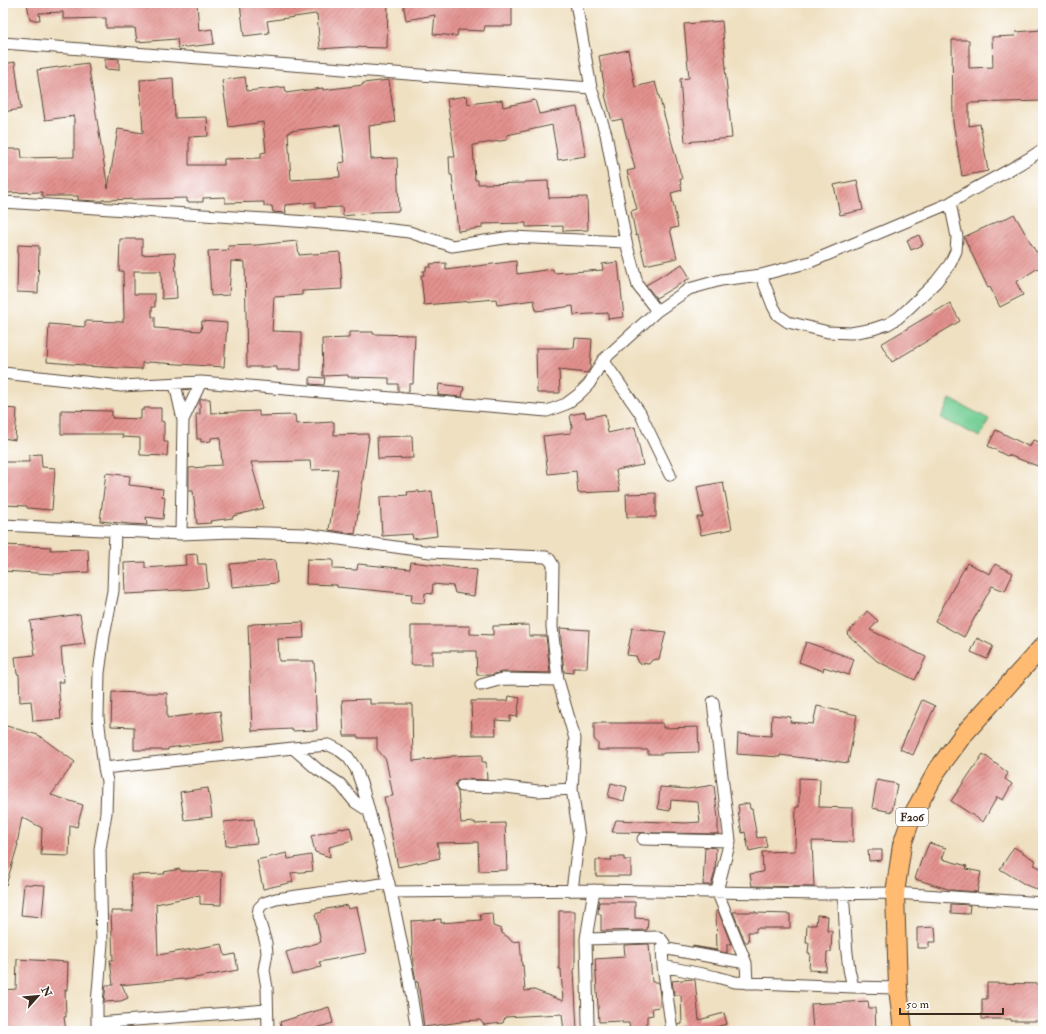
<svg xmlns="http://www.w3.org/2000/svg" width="1046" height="1034" font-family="'IM FELL Double Pica',serif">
  <defs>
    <pattern id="building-hatch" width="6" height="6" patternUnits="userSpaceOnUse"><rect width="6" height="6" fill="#e3918e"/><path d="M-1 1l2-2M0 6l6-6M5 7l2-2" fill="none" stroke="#b97773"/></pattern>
  </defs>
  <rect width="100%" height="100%" fill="#fff"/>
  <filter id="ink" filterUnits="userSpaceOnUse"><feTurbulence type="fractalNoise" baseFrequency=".025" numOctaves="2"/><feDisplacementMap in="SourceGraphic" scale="8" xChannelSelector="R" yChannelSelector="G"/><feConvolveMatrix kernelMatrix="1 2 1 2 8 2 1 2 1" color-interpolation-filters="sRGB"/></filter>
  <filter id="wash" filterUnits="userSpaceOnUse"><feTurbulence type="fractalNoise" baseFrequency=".012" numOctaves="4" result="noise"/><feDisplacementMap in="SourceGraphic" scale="16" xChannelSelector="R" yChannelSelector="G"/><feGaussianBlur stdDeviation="0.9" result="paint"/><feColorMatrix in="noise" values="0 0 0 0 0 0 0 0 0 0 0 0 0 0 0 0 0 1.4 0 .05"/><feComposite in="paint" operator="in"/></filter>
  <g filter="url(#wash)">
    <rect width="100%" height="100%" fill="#efe0c1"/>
    <path fill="#76cf96" stroke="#587c5a" d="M950,399L989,419L980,437L941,418Z"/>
    <g id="blocks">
      <path fill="url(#building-hatch)" fill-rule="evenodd" d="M27,3H197L199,31L212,29L214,44L178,48L177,39L137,42L135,28H106V18L63,19V12L39,13L40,20H30Z
        M240,3H388L387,48L348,47L320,49L317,14H315L267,21L269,33L244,36Z
        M403,3H512V26H485L484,31L458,30L457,36L433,34L435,15L406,20Z
        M722,21L726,69H725L732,138L685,142L680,79L689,78L684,24Z
        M1041,30L1043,60V101L969,103V126L980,124L988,171L962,176L953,122L952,40H969V68L993,67L992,37L1015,36L1016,32Z
        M628,50L635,87L655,82L682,179L680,180L682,190L671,193L678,227L670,229L677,258L645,265L638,235L636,236L631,211L637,209L627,171L635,169L622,119L612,121L605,95H606L599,56Z
        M105,58L119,59V70L105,69Z
        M15,62L21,109L3,112V64Z
        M88,63L108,189L118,129L143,133L140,80L173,78L175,118L207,117L208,136L189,137V165H224V159L261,158V153L266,152L263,122L229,127L222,80L245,77L247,91L285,87L286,93L323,88V90L363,85V83L389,80L395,122L369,126L371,159L397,158L399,211L371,212V213L343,216L342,207L315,208V202L285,205L286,213H285L273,212L272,206H264V202L225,203V197L203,198V202H187V198L102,200V201H96L78,200V196H42V192L3,193V149H21L22,158L74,157V116L45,120L37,70ZM340,125L345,162L339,163L340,177L291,180L288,133H290V131Z
        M467,96L468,104L502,100L503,107L535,100L539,114L577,107L586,156L558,160L552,125L507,135V140L473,145L475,180H478V184L525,183V182L548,181L549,198L587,197L588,230L563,231V226L526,227V223L482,224V228L458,231L452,175H450L449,157H455L447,99Z
        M857,180L863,210L840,215L834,185Z
        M1014,214L1036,252L1043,248V265L1016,282L1023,295L1000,307L990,287L988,288L964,237L1001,220V221Z
        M919,235L923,245L911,250L907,240Z
        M120,239H142V255L175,253L177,298L162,299L161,271H134V294H155V307H152V317H155V328L201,331L202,321L227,323L224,367L148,362V363H142V369L122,368L84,366V365L47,362L49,324L85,327V321L123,322V319H124L123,271H119Z
        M297,241L299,255L340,252L342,289L302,291V295L274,297L272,331L301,332V370H277V367H247L245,262L231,261L229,295L211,296L208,251L229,250L228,246L257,245Z
        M18,245L39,246L38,293L17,292Z
        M516,261L517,274L553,269L554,273L603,270L602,264L618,262L624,317L608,319V313L574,315L573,306L536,311L534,300L497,305L496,299L424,305L421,275H424L423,271H426V267H431L430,264L446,263V270Z
        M682,264L690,278L656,298L646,285Z
        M950,303L960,321L892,362L881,344Z
        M349,332H373V334L415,335L413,384H409V392L398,391V384H389V378L348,377V375L323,376L322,339L349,338Z
        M575,338L592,339L590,368L587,373L559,370L560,393H537L536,348H574Z
        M310,377L325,378L324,385L310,384Z
        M439,384L464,387L462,397L438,395Z
        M201,399H210L211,413L259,411V416L295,415L296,424L334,422V435L368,434V437H369L355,534L329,530L338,469L311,470L310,461L251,462L264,508L233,516V518L210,521L211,523L197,524L193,491H189V468L205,467V466L222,465L220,437L211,438V441L201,442V439H197L196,414H200V401Z
        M3,408L17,409L15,440L3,438Z
        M144,408H161V421L164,422V442H168L167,456L140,455V438L122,437L123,434H61V410L112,411V418L141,419V410H144Z
        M585,412L586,418L605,414L608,433L635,427L643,465L616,470L620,491L578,493L576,471L548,474L543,436L571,433V427H572L570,415Z
        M996,430L1030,447L1033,440L1043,443V468L1008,455L1007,456L988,446Z
        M412,436L413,458L378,459L377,437Z
        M41,454L42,467L55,468L52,510L27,508V506L3,505V462H29V455Z
        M106,473L130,476L129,485L163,489L162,496L165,497L163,519L146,517L147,525L130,524L100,521Z
        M723,482L732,529L701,535L697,517H703L697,487Z
        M419,491V493L432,491L437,536L413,539L412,534L382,536L380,497L408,495L407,492Z
        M656,493V517H627L626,494Z
        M3,545L51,547L50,550L88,549L89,572L53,574L3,571Z
        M197,554L198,564H206L208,587L196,589L146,592V593L125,594L124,563L145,562V568L186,565L185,555Z
        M307,559L333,560V569L357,570L358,564L410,569L411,562L477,570L474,596L455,593L453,586L433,584L432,594L425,593L424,603L411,602L412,594L337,587V585L306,584Z
        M275,560L277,583L232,587L230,564Z
        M967,563L990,574L995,564L1013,573L1005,591L992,586L964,637L935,621Z
        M867,611L878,621L870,630L926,657L915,680L877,661L847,634Z
        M80,614L85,644L61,647L64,682H58L61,719L33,721L31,701L20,702L19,674H17L15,657L35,655L30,621Z
        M303,622L304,638L278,639L279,661H314L317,730L292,731V729L252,731L248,625H252V624Z
        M529,625V636H546L550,673L502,672L491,675H477L476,651H432V665H411V626H470V634L493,635V626Z
        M560,628L589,630L587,668H573V673L564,672Z
        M632,628L666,632L659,659L652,660L649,664L639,663L636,656L627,655Z
        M977,638L993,646L987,659L971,652Z
        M806,642L854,659L849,675L824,667L823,671L799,662Z
        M112,692L142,693H167V718L220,711L224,741L168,748V750H134V727L111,726Z
        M509,696L520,698L517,717L510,716V721L495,720L496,735H472L471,701H508Z
        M370,699V704H412L413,761L451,757V756L482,755V762H486L487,780L462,779L458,780L456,783L455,786L458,792L461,823L475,822V824L505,823L507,870L479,871L478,842L437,843L440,858L398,867L384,797L393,796L386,760L377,749V738H358V736H344L342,700Z
        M922,700L935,706L913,755L900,749Z
        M817,706L857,715L848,763L821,759V760L780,755V757L737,754L738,734L771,736L772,715L791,717L790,722L813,724Z
        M594,723H663V728L698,727L699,752L663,753V754H648V750H598V743L594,739Z
        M3,725L38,735L75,762L51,795L83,805L77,827L70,825L69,856L41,855L42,828L22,817L17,844H18L6,885H3Z
        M983,754L1008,773L1005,779L1012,784L1003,800L997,797L983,822L951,801Z
        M799,778L820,779L819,807L853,808V842L812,841L814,887L752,886L750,874L763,872L762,852L795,851L796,807H799Z
        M877,780L897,784L892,812L872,808Z
        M611,783L627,787L624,801L608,797Z
        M714,785L718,819V834L612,832L616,820L686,823L700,822L698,802L671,800L670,811L658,809L660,787L688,789Z
        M208,788L212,817L184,820L180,792Z
        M749,803L750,809H752L757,838L765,837L767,847L749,851L745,832L742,833L738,812L739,811L738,805Z
        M254,819L257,843L226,846L224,822Z
        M350,827L353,840L345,842V843L329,847L330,857L315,852L311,836L342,828V829Z
        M929,843L946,848L942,859L967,866L966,869L981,872L977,892L951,890L915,879L922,858H923Z
        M705,847L716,848L715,872L711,885H703Z
        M1014,847L1036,861L1034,865L1043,869V892L1026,885L1000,869Z
        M868,850H882V860L869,861Z
        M287,853L288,859L311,855L313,871L291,873L293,882L263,889L257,860Z
        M611,857H624V860H631V876H596V860H612Z
        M180,869L181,871L222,872L221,905L200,904V895L156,904L158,955L222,944L225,956L235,954L238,970L184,980L183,979L120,985H122L128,998L121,1001L104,1002L106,985H113L110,960H113L111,911H133L131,875L165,874L164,872Z
        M24,884L45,885L42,917L21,915Z
        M599,902H635V918L648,919L647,930L601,931V914H598Z
        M951,904L970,905L969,914L951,913Z
        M347,905L348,909L357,907L366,953L319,962L321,967L293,975L286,952L321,942L315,914L322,912V910Z
        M559,911H575V969H574L577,1031H564L562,1014L505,1017L503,1023L484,1025L480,1020L461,1021V1022L424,1027L418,982H416L413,963L411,921L441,919V923L481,920L480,914L492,913L493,926L501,929L502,933L509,938L512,942L520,941L522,966L523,965L525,991L534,990L563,1001L561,969H559Z
        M716,911H718L731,944H727V953L692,946L717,950Z
        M733,912H756V913L790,914V928H756V932H748L749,942H745Z
        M817,915L828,916L827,931H832L831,952H827L826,971L809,970L810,953H808L809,943H806L807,925H816Z
        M935,927L936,942H929V948H917V928Z
        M649,944L652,982H658L660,996V1007L652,1008L653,1015L647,1016V1031H630L629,1023H622V1021L599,1022L595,959L625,957L624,945Z
        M17,959L68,962L67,990H65L66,1017H64L66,1031H3V990L16,989Z
        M693,979L695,980L699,1020L724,1013L727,1024L700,1031H679L678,1025L682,1024L681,995H674L672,981Z
        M987,983L1043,984V1021H1011V1019H982V999H987Z
        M868,1001L869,1008H875L876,1031H813L811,1004Z
        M329,1007L333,1023L307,1031H282L280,1022Z"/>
    </g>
  </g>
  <g filter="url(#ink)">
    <use href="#blocks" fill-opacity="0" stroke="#564536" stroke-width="1"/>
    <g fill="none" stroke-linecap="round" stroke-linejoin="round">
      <defs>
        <path id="street" d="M576,3L591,88L606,134L626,242L638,286L657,311
          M3,43L591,88
          M3,202L266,219L350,225L409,232L452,246L511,237L626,242
          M761,275L773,306L778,315L788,322L828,332L851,333L873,329L888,324L898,318L909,308L936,282L950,264L956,251L957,237L950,203
          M603,360L640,413L670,475
          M3,373L121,386L201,382L547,411L566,404L578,395L589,384L603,360L657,311L689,289L721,280L761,275L810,262L950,203C980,184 1014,170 1043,149
          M175,384L183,420L181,534
          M183,420L201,382
          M3,525L181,534L232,532L305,534L430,552L546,557L550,560L553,565L552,627L558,680L575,739L572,789L579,836L572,890
          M481,685L502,679L558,680
          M713,702L730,841L717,891L746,963L747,983
          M293,748L317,769L340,784L355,802L369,811
          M104,768L293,748L329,745L339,750L348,757L356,769L363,789L391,892L408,975L417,1031
          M462,786L506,787L538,791L572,789
          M643,839L730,841
          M391,892L594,890L820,894L895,893L1043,903
          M843,893C845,913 845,933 847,953C848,965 850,976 853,987
          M586,939L658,937L661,939L664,943L662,948L663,966L672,1031
          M662,948L746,963
          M663,966L717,977L735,982L853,987L898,988
          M97,1023L267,1010
          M588,1024L586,939L594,890
          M97,1031V1004L102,943L100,849L106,813L107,781L104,768L98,717L99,673L104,636L113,591L115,530
          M268,1031L267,988L264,970L267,953L266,943L258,916L259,908L264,903L276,899L389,883"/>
        <path id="primary" d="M903,1031L898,988L895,893L902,845L912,816L938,769L963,735L1043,646"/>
      </defs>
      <use href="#street" stroke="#564536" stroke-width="13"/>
      <use href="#primary" stroke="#564536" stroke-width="20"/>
      <use href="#street" stroke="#fff" stroke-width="11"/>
      <use href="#primary" stroke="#febb71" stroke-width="18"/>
    </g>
  </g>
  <g text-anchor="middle" stroke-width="3" stroke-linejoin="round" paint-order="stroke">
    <rect fill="#fff" stroke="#766a62" stroke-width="1" x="896" y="808" width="32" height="18" rx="3"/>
    <g font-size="11" font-weight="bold" fill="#3b2a1e">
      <text x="912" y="821">F206</text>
    </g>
  </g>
  <rect width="1046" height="1034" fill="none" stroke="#fff" stroke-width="16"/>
  <g transform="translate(38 996) rotate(63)" stroke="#ffffff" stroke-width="3" paint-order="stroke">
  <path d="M0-3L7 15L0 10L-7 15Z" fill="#3b2a1e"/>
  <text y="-6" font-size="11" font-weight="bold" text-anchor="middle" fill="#3b2a1e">N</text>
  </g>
  <path d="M900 1008v6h103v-6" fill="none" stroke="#3b2a1e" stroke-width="2"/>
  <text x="906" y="1008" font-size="12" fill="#3b2a1e" stroke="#ffffff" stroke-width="3" paint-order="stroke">50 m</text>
</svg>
